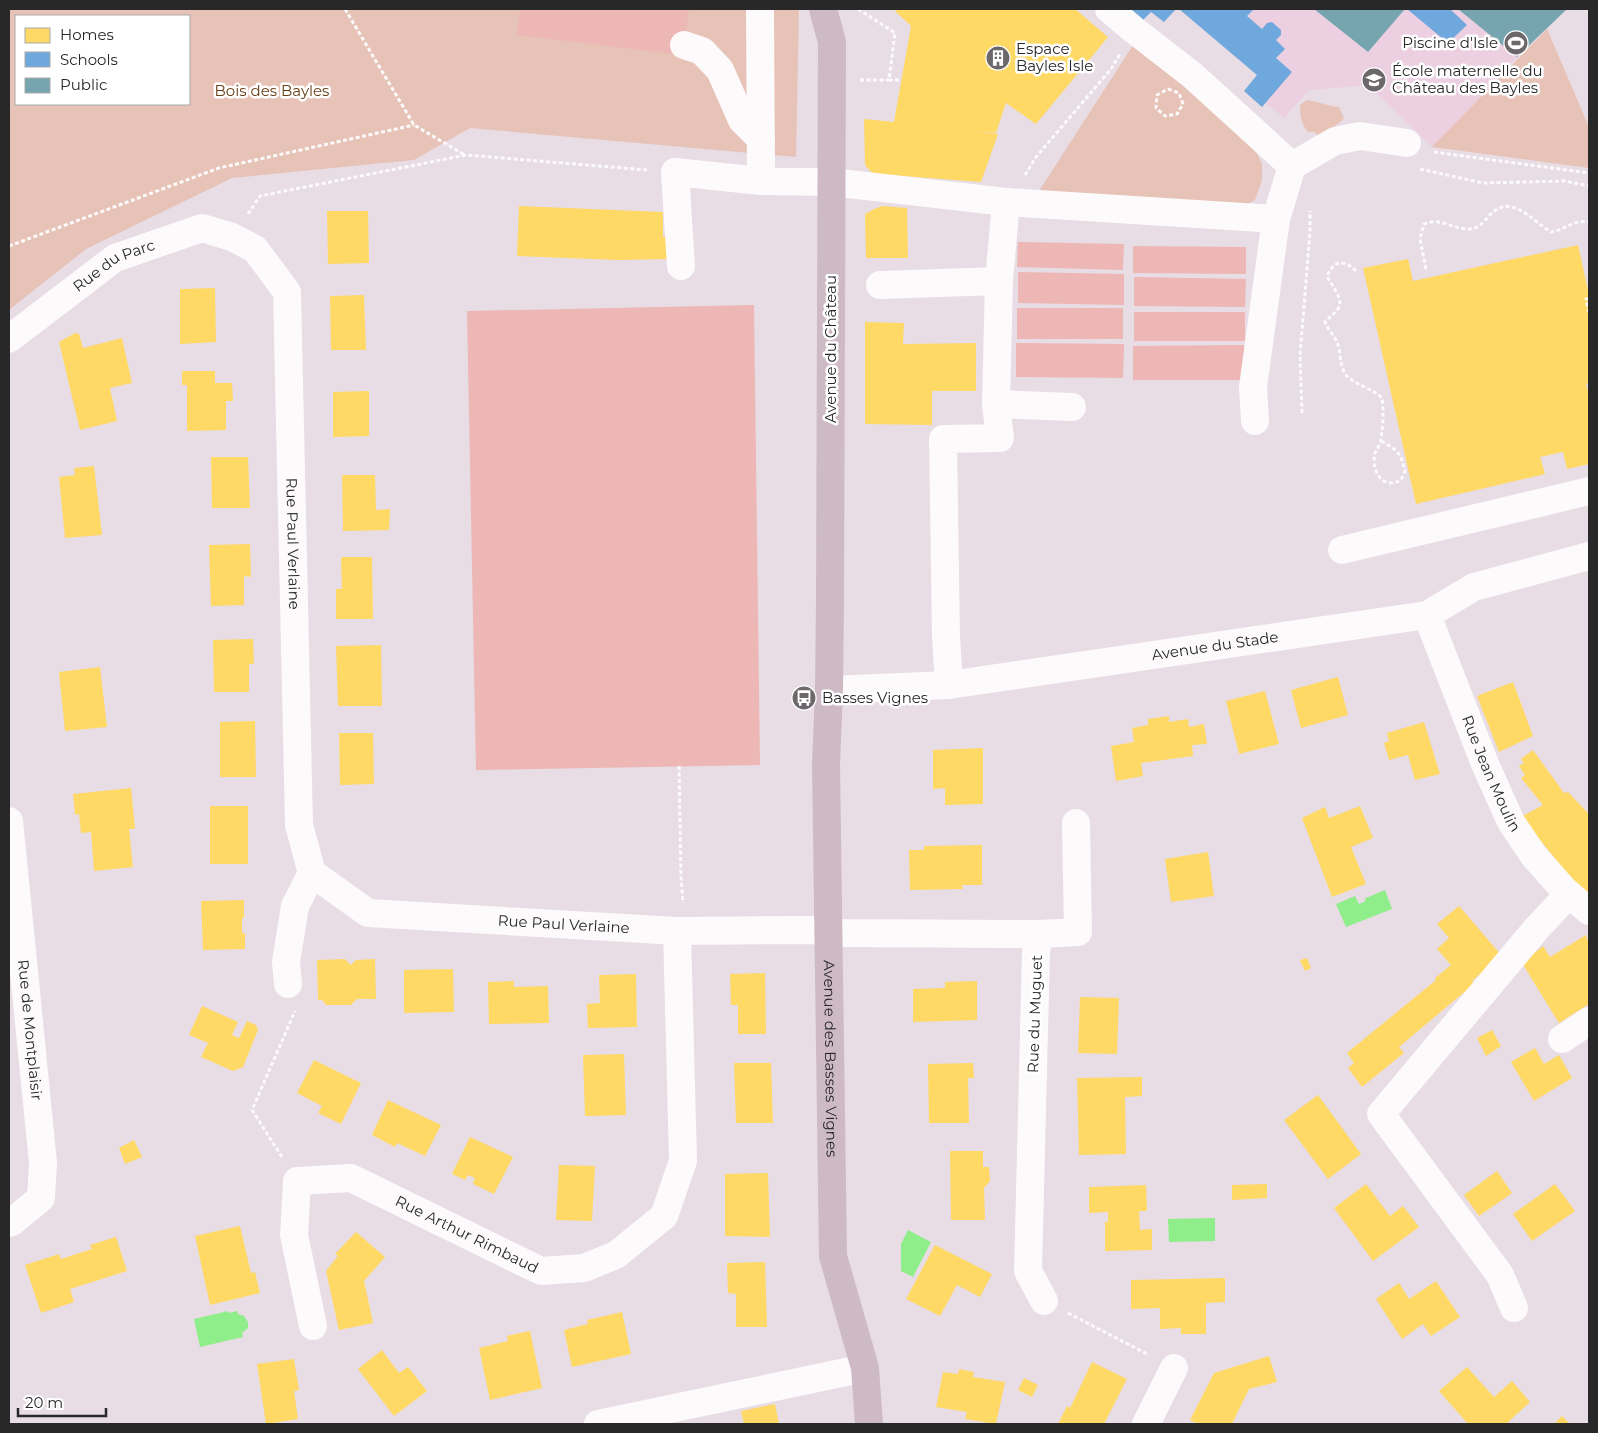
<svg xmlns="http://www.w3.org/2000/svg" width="1598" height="1433" font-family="Montserrat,sans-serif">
  <rect width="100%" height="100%" fill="#e8dce5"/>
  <path fill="#ecd0e2" d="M1179,9H1314L1368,52L1405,9H1458L1517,57L1433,148L1368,85L1309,90L1284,118L1265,103L1262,107L1244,91L1257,75Z"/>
  <path fill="#e7c3b7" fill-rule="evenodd" d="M9,9H799L796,157L470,128L414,160L232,178L86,249L9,310ZM16,16H189V104H16Z
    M1547,29L1589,127V168L1432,147Z
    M1135,42L1249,137L1262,164V180L1255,200L1237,210L1039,191Z
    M1307,100C1319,102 1328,106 1339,107L1344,118C1337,126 1333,125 1327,135H1317L1315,132H1308C1301,124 1300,115 1300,105Z"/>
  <path fill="#ecb7b4" d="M520,9H689L682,55L517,35Z
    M1018,242L1124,244L1123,270L1017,267Z
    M1133,246L1246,247V274L1133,273Z
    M1018,272L1124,274V305L1018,303Z
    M1134,277L1246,279L1245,307L1134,306Z
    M754,305L760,765L476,770L467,311Z
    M1017,308H1123V339H1017Z
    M1134,312H1245V341H1134Z
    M1016,343L1124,344L1123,378L1016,377Z
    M1244,345V380H1133V346Z"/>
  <path fill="#8fee8a" d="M1385,890L1392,909L1346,927L1336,904L1355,896L1359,904L1364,902L1366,898Z
    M1215,1218V1241L1169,1242L1168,1219Z
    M908,1230L931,1242L913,1277L901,1271V1244Z
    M228,1311V1313L237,1311L238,1314L244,1316L248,1322V1328L242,1333L243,1337L200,1347L194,1319Z"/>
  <path fill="#ffd966" d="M898,9H1075L1108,37L1036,124L1006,103L996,133L976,131L998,134L981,182L877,174L871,172L865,165L864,119L894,122L911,26L895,11Z
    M519,206L663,212V237L668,236L669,259L618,260L517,256Z
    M882,206L907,208L908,258H866L865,214L874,209Z
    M327,211H368L369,263L328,264Z
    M1578,245L1589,295V383L1586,384L1589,396V464L1567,469L1563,452L1540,457L1545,474L1416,504L1363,268L1408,259L1413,281Z
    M215,288L216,342L180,344V289Z
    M364,295L366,350H331L330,296Z
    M865,322L904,323L903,344L976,343V391H932V425L865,424Z
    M75,333L79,334L83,348L122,338L132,383L110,388L117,421L80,430L59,342Z
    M182,371H215V383H232L233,401H226V430L187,431V385H182Z
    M369,391V436L333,437V392Z
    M211,457H248L250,508H212Z
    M94,466L102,535L65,538L59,477L75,475L74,468Z
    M342,475H375L376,510L390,509L389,530L343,531Z
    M250,544L251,577L244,576V605L211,606L209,545Z
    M341,557H372L373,619H336V589H342Z
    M253,639L254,664H249V692H214L213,640Z
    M381,645L382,706H338L336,646Z
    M100,667L107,727L65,731L59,672Z
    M1338,677L1348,715L1301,728L1291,690Z
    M1513,682L1533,736L1499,752L1477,696Z
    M1265,691L1279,744L1239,754L1226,701Z
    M1169,716V722L1188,719L1189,727L1204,724L1207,744L1192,745L1193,756L1141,763L1143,776L1116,781L1111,746L1134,742L1132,728L1148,725V719Z
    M255,721L256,777H220V722Z
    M1424,722L1440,774L1415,780L1408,755L1389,760L1384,743L1389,741L1387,733Z
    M339,733H373L374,784L340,785Z
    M983,748V804L945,805V788L933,789V750Z
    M1533,750L1564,793L1568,792L1589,814V893L1577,885L1521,817L1543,805L1521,778L1525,775L1519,766L1524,763L1521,759Z
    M131,788L135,829H129L133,867L94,871L91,832L81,833L79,814L75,815L73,794Z
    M210,806H248V864H210Z
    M1360,806L1373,838L1351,847L1366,884L1332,897L1302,818L1325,807L1329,818Z
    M982,845V885H962L963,889L910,890L909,850H924V846Z
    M1208,852L1214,896L1171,902L1165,859Z
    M244,900V918H242V933H245V949L203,950L201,901Z
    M1459,906L1502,956L1472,981L1475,983L1399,1047L1404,1053L1362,1087L1348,1068L1354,1063L1347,1053L1436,980L1435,978L1451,965L1437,949L1449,938L1437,924Z
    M1586,935L1589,945V1004L1559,1023L1522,963L1543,946L1550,957Z
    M1307,958L1311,968L1305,971L1300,960Z
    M345,959L351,965L356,960L375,959L376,999H357L351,1005H326L322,1000H318L317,960Z
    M453,969L454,1012L404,1013V970Z
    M765,973L766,1034H738V1005H731L730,974Z
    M636,974L637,1027L588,1028L587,1004L600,1003L599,975Z
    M514,981V987L548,986L549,1023L489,1024L488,982Z
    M977,981V1020L913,1022V989L945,988V982Z
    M1080,997L1119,998L1117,1054L1078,1053Z
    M202,1006L238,1022L232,1035L239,1038L247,1021L256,1025L258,1030L243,1067L233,1071L201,1057L208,1043L189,1035Z
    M1492,1030L1501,1046L1486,1056L1477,1038Z
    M1535,1048L1544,1064L1559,1055L1572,1078L1534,1101L1511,1062Z
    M624,1054L626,1115L585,1116L583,1055Z
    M314,1060L361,1083L341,1124L318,1113L322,1106L297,1093Z
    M734,1063H771L773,1123H736Z
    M973,1063L974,1078H968L969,1123H929L928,1064Z
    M1142,1077V1096L1125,1097L1126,1154L1079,1155L1077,1078Z
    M1318,1095L1361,1154L1328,1179L1284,1120Z
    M388,1100L441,1125L425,1156L397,1143L395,1147L372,1135Z
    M470,1137L513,1157L494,1194L473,1184L475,1178L468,1175L465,1180L452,1174Z
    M134,1140L142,1157L125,1164L119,1148Z
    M950,1151H983V1167H989L990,1181L984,1188L985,1220H951Z
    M559,1165L595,1166L592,1221L556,1220Z
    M1497,1171L1512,1193L1479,1216L1464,1195Z
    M768,1173L770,1237L725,1236V1174Z
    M1267,1184V1198L1232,1200V1185Z
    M1366,1184L1390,1216L1403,1206L1419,1227L1373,1261L1334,1208Z
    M1555,1184L1575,1211L1532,1241L1513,1214Z
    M1146,1185L1147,1211H1139L1140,1230L1152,1229V1250L1105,1251V1222H1108V1212L1089,1213V1187Z
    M240,1226L251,1273L255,1272L260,1293L210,1305L195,1236Z
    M356,1232L385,1257L364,1281L373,1323L339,1330L326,1271L338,1256L335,1254Z
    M116,1237L127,1271L70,1289L74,1302L41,1313L25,1265L59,1254L61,1259L92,1249L90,1245Z
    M935,1245L992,1274L980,1297L957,1285L940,1316L906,1299Z
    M765,1262L767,1327H736V1294L728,1293L727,1263Z
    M1225,1278V1302L1206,1303V1334H1181V1328L1160,1329V1308L1131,1309V1280Z
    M1436,1281L1460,1317L1431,1336L1423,1324L1402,1339L1376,1299L1399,1283L1409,1299Z
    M622,1312L631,1354L572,1367L564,1330L588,1324L587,1320Z
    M530,1331L542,1388L490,1400L479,1348L508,1341L507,1336Z
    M382,1350L399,1373L408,1367L427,1391L394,1416L358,1369Z
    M1269,1356L1277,1382L1249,1389L1232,1424H1198L1190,1420L1214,1373Z
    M294,1359L299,1390L294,1391L298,1419L266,1424L257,1364Z
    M1092,1362L1127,1379L1104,1424H1058L1067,1406L1070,1408Z
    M1467,1367L1494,1397L1512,1381L1530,1402L1506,1424H1468L1439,1391Z
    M959,1369L974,1372L973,1377L1005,1382L996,1424L965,1419L967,1412L936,1407L943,1372L958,1374Z
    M1024,1378L1038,1385L1032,1397L1018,1390Z
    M775,1404L779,1424H744L741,1411Z
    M1562,1416L1570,1424H1554Z"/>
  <path fill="#6fa8dc" d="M1129,9H1176L1164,22L1151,12L1143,20Z
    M1179,9H1254L1247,16L1262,29L1267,23L1272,22L1281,30V35L1276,40L1285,49L1276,58L1292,72L1262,107L1244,91L1257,75Z
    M1407,9H1450L1467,25L1448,43Z"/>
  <path fill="#76a5af" d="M1314,9H1405L1368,52Z
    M1458,9H1567L1517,57Z"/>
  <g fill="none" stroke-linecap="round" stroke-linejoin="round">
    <path stroke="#fcfafb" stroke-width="3" stroke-dasharray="4 2.5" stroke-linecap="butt" d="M345,9L414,125L465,155
      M858,9L895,33L889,80H901
      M860,80H889
      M1168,89L1179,93L1183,104L1177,114L1165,116L1156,108L1157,95Z
      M1434,152L1589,173
      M1420,169L1483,183L1565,181L1589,186
      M1025,175L1036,157L1111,69L1120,54
      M248,214L260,196L466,155L647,170
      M9,246L219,168L414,125
      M1426,269L1420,239L1424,224C1441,217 1452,229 1469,229C1477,229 1483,223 1488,217C1510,191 1531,220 1551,232C1565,230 1574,219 1589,222
      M1356,271C1344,259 1334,260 1327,276C1331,285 1346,301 1337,310C1333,315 1329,317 1325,322C1328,330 1334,335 1337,342C1342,354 1338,368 1349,378C1359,386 1373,389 1382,398C1384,411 1383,425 1381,438C1381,444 1377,448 1375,453C1372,465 1377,483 1392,483C1400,483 1403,477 1405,471C1401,452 1397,450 1381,441
      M1589,299H1586L1589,313
      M1302,413L1300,356L1310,231V211
      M679,766L681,877L683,903
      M282,1157L252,1110L295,1011
      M1068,1313L1149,1355"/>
    <g stroke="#fcfafb" stroke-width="28">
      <path d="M760,9L761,181"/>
      <path d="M1109,9L1134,30L1192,75L1292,166"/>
      <path d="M684,45L702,51L720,70L742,120L761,139"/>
      <path d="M1006,202L999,281L996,404L1072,407"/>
      <path d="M681,266L675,172L761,181L831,182L1006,202L1276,219"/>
      <path d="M880,285L999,281"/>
      <path id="s1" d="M9,339L115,258L202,228L232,237L255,249L287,292L299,825L312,873L368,913L677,931L812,930L839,933L1039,934L1036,952L1028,1271L1044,1301"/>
      <path d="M1255,421L1253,387L1276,219L1292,166L1335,141L1360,136L1407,143"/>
      <path d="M1342,550L1589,491"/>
      <path id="s2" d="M1427,615L1485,764L1511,822L1534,856L1565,891L1589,911"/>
      <path d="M949,685L946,637L943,439L1000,438L996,404"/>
      <path id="s3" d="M829,690L949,685L1427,615L1474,587L1589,556"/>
      <path id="s4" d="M9,821L43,1163L41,1198L12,1222L9,1223"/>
      <path d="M1039,934L1078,932L1076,823"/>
      <path d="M288,984L286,962L295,906L312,873"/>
      <path d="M1562,1039L1589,1021"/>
      <path d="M1514,1308L1500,1275L1381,1114L1537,928L1569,894"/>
      <path id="s5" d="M313,1326L294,1235L297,1181L351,1178L541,1271L584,1268L616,1255L664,1216L683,1161L677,931"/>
      <path d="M598,1424L865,1368"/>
      <path d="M1146,1424L1174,1368"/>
    </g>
    <path stroke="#cebac4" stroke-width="28" id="s6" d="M823,9L832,42L830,600L829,690L826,764L833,1256L865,1368L869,1424"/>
  </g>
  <defs>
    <symbol id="stadium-disc" viewBox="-11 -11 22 22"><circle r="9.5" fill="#6b676a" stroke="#fff"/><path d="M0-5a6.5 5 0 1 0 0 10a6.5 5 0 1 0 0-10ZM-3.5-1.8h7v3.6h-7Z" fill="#fff"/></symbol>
    <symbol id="building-disc" viewBox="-11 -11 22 22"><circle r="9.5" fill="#6b676a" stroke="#fff"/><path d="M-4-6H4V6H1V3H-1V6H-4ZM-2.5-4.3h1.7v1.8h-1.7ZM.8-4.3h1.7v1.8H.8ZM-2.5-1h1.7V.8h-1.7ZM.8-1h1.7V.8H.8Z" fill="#fff"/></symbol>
    <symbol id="school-disc" viewBox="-11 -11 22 22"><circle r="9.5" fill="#6b676a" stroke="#fff"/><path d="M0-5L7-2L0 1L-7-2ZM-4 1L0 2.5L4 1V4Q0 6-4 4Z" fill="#fff"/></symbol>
    <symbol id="bus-disc" viewBox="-11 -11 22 22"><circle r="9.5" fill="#6b676a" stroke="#fff"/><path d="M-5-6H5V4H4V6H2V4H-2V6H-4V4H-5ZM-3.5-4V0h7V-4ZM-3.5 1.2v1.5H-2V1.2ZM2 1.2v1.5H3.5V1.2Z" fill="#fff"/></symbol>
  </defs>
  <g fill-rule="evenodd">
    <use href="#stadium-disc" x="1502" y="29" width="28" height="28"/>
    <use href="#building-disc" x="984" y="44" width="28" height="28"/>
    <use href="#school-disc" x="1360" y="66" width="28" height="28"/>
    <use href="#bus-disc" x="790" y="684" width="28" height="28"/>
  </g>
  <g text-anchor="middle" stroke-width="5" stroke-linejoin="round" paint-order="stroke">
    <g font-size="15" fill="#282828" stroke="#fff" text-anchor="start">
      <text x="1498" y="48" text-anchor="end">Piscine d'Isle</text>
      <text x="1016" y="54">Espace<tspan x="1016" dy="17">Bayles Isle</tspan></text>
      <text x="1392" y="76">École maternelle du<tspan x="1392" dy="17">Château des Bayles</tspan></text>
      <text x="822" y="703">Basses Vignes</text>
    </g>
    <g font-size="15" fill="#683e15" stroke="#fff">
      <text x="272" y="96">Bois des Bayles</text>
    </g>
    <g font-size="15" fill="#282828" stroke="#fff">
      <text dy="5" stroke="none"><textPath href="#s1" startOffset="129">Rue du Parc</textPath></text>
      <text transform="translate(831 349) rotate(-90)" y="5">Avenue du Château</text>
      <text dy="5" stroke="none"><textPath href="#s1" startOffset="588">Rue Paul Verlaine</textPath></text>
      <text dy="5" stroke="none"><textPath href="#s3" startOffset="389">Avenue du Stade</textPath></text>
      <text dy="5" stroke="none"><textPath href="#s2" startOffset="171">Rue Jean Moulin</textPath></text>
      <text dy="5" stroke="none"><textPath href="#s1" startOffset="1184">Rue Paul Verlaine</textPath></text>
      <text transform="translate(1035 1014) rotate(-88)" y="5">Rue du Muguet</text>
      <text dy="5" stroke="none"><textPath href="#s4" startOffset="210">Rue de Montplaisir</textPath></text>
      <text dy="5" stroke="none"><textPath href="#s6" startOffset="1051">Avenue des Basses Vignes</textPath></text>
      <text dy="5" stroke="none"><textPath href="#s5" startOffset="330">Rue Arthur Rimbaud</textPath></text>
    </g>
  </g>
  <rect width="1598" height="1433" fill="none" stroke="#282828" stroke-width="20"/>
  <rect x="15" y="15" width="175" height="90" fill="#ffffff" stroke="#a9a9a9"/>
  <rect x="25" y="28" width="25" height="15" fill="#ffd966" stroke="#a9a9a9"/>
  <text x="60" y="40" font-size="15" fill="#282828">Homes</text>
  <rect x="25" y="52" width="25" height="15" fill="#6fa8dc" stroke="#a9a9a9"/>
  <text x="60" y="65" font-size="15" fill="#282828">Schools</text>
  <rect x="25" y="78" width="25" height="15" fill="#76a5af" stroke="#a9a9a9"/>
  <text x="60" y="90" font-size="15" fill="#282828">Public</text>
  <path d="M18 1408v8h88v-8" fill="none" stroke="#282828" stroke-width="2.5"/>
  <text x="25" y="1408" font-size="15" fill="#282828" stroke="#ffffff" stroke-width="4" paint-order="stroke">20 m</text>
</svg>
